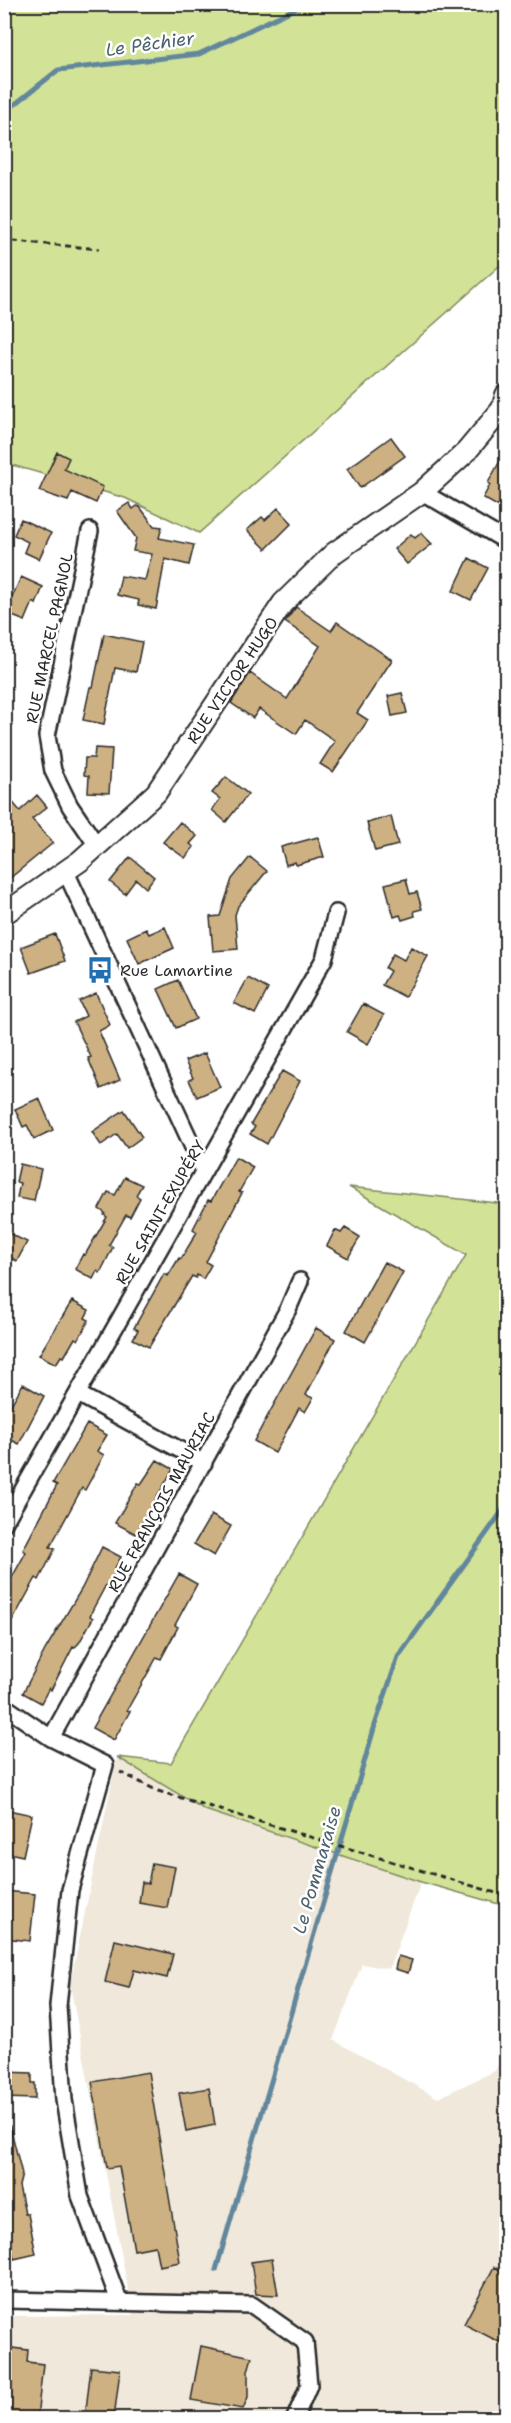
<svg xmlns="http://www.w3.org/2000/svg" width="511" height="2423" font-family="'Shantell Sans',sans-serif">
  <rect width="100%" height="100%" fill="#fff"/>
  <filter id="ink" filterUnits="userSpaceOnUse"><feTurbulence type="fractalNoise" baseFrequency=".0167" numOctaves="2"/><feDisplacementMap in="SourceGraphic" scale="12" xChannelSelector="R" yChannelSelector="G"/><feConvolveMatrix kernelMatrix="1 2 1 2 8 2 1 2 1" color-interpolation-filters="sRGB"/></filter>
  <g filter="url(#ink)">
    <path fill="#f0e8da" d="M117,1757L205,1810L421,1882L389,1969L362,1964L333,2040L438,2098L495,2071L506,2049V2418H5L4,2316L133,2315L70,1985Z"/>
    <path fill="#d2e397" stroke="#7e8761" stroke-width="1.5" d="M4,5H506V260L199,533L125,498L5,463Z
      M349,1187L506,1204V1906L421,1882L205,1810L117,1757L171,1763L466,1255Z"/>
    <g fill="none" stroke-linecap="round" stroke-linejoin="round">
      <path stroke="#62879c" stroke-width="5" d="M4,113L58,70L199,54L305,4
        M216,2270L375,1725L398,1657L506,1506"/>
    </g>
    <path fill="#ceb183" stroke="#2b2b2b" stroke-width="1.5" d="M391,437L405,456L360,488L347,469Z
      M507,448V492L499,507L483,498L490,485L488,483Z
      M57,452L69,458L64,469L103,487L96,503L72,492L68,501L39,491Z
      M129,503L133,509L137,506L140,507L154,526L162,527L159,538L194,545L189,565L165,559L156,609L138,605L139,600L117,595L121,576L145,580L152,554L133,551L136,538L117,511Z
      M278,508L292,523L266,549L247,530L262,517L265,520Z
      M21,519L51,533L39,559L24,552L28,542L14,535Z
      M421,533L432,544L407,564L394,549L411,534L415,538Z
      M469,558L488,568L471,600L453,591Z
      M21,577L43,587L36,604L33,602L25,621L5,613Z
      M296,607L331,631L337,622L392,660L357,713L368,720L333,772L320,764L335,741L305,720L296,734L259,709L253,718L231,703L250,673L287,699L320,646L285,622Z
      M104,634L142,642L136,672L115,668L104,724L83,720L90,687H93Z
      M402,693L407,713L392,716L388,696Z
      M95,748L112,749L109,793L88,792L89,776L84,775L85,758H94Z
      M226,777L248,794L226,822L212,810L220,799L212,793Z
      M4,792L20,811L37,795L47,807L32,819L53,843L4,883Z
      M391,816L398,845L375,851L367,823Z
      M180,822L197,836L190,844L194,847L185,858L163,842Z
      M318,837L324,857L296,865L295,862L286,865L281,847Z
      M130,857L154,877L146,888L136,879L125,894L110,882Z
      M250,857L267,871L238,906L235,915L238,949L213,951L210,917L220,916L232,879Z
      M406,879L410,894L417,892L422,909L414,911L415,916L402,920L400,915L394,917L385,884Z
      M165,927L174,948L139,964L127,938L146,929L149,934Z
      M55,934L65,961L31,973L21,947Z
      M411,947L428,956L405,997L382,985L390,971L385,968L393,954L404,960Z
      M248,978L268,989L255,1014L234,1003Z
      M178,980L196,1019L176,1028L158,989Z
      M96,993L110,1025L99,1031L120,1080L101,1089L88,1058L91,1057L74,1022L86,1016L79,1001Z
      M363,1004L384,1015L368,1044L347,1032Z
      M205,1053L220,1087L197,1097L189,1080L193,1078L185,1061Z
      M282,1071L300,1081L267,1144L250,1134L255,1127L251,1124Z
      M39,1098L53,1130L34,1139L27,1125L23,1127L15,1109Z
      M124,1110L142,1137L127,1148L117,1134L101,1145L92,1132Z
      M236,1157L253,1167L239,1192L242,1193L206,1262L211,1265L203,1279L197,1275L196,1278L192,1276L149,1347L133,1339L138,1330L134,1328L164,1274L168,1276L179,1258L181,1259L197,1232L193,1229L208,1200L211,1201Z
      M20,1164L41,1169L34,1201L17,1198L20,1183L16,1182Z
      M125,1177L142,1185L136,1195L140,1198L130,1217L126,1215L109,1245L113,1247L100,1273L97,1271L93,1279L75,1269L83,1254L85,1255L107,1217L104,1215L105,1213L99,1209L108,1192L115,1195Z
      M345,1228L360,1237L348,1258L327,1246L335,1230L341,1233Z
      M4,1231L27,1242L17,1261L4,1254Z
      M384,1262L403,1272L365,1342L346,1331Z
      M72,1301L89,1310L85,1318L89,1320L78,1340L75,1338L64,1357L61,1356L56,1364L39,1355Z
      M316,1328L335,1339L306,1395L313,1398L305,1412L299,1408L275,1453L254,1441Z
      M23,1384L44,1396L19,1444L4,1436V1417Z
      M87,1424L107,1435L97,1451L104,1455L85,1490L82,1488L50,1547L55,1549L39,1580L36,1578L4,1636V1592L26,1552L23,1550L57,1485L53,1483Z
      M157,1460L173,1469L136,1534L115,1523L138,1483L141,1484Z
      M211,1515L231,1526L214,1556L194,1544Z
      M102,1547L121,1557L115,1568L118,1570L110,1585L107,1583L93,1609L90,1616L93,1618L79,1643L74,1648L73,1647L51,1690L49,1688L41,1703L23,1693L45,1650L82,1588Z
      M179,1574L197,1584L175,1625L178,1627L161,1659L157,1657L127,1710L130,1711L114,1740L92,1728Z
      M4,1809L32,1815L23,1856L4,1852Z
      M152,1863L175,1867L167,1908L139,1903L142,1882L148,1884Z
      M4,1891L35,1894L30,1941L4,1938Z
      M115,1940L173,1954L167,1978L134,1970L129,1988L105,1982Z
      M398,1956L412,1960L408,1973L395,1969Z
      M4,2072L32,2073V2083H35V2099L4,2098Z
      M148,2072L180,2262L159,2266L155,2246L134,2250L119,2166L107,2168L92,2082Z
      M209,2088L215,2125L186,2131L179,2093Z
      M4,2126H10L22,2174L19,2186L25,2214H28L36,2254L14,2259L4,2212Z
      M272,2259L278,2295L256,2294L251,2262Z
      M494,2267L507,2273V2346L464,2324Z
      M201,2346L252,2357L248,2371V2397L243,2409L191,2400Z
      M4,2347L28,2350L27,2362L43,2364L37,2418H4Z
      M91,2367L120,2370L114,2418H85Z"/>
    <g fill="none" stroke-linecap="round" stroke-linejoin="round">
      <defs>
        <path id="minor" d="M422,492L506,541
          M90,531L47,736L53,771L70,806L98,847
          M66,872L204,1171
          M78,1394L204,1463
          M4,1523L324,959L336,913
          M4,1706L51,1738L105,1765L70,1890L58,2006L64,2100L80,2196L119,2301
          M51,1738L288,1309L300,1281
          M4,2300L252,2305L305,2342L309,2385L295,2418"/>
        <path id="tertiary" d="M4,914L80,861L156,793L283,603L334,553L422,492L466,452L502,409L506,395"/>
      </defs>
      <use href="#minor" stroke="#2b2b2b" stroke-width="20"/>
      <use href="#tertiary" stroke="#2b2b2b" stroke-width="24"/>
      <path stroke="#2b2b2b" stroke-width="3" stroke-dasharray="6 4.5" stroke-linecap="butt" d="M4,247L14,241L99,249
        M120,1772L158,1791L506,1896"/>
      <use href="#minor" stroke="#fff" stroke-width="15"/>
      <use href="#tertiary" stroke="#fff" stroke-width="20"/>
    </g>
  </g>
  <defs>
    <symbol id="bus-bare" viewBox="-9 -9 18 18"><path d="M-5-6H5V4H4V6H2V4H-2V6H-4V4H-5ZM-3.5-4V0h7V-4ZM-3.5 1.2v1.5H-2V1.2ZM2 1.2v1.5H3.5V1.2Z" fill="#1f6fb2" stroke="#fff" stroke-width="2.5" paint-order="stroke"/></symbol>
  </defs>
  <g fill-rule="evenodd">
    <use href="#bus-bare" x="81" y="951" width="38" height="38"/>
  </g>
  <g text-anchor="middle" stroke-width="5" stroke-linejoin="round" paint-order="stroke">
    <g font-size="16" fill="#2b2b2b" stroke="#fff">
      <text transform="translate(49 638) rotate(-78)" y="6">RUE MARCEL PAGNOL</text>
      <text transform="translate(232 680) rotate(-56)" y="6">RUE VICTOR HUGO</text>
      <text transform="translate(160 1212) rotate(-60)" y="6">RUE SAINT-EXUPÉRY</text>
      <text transform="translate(161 1502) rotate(-61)" y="6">RUE FRANÇOIS MAURIAC</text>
    </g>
    <g font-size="16" fill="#2b2b2b" stroke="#fff" text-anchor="start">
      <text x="120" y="976">Rue Lamartine</text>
    </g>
    <g font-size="18" font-style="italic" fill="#4b616d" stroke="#fff">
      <text transform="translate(150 44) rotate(-8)" y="6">Le Pêchier</text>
      <text transform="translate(317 1870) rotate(-74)" y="6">Le Pommaraise</text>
    </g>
  </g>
  <rect width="511" height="2423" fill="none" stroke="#fff" stroke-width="24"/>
  <rect x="12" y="12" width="487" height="2399" fill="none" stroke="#2b2b2b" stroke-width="2" filter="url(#ink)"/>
</svg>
